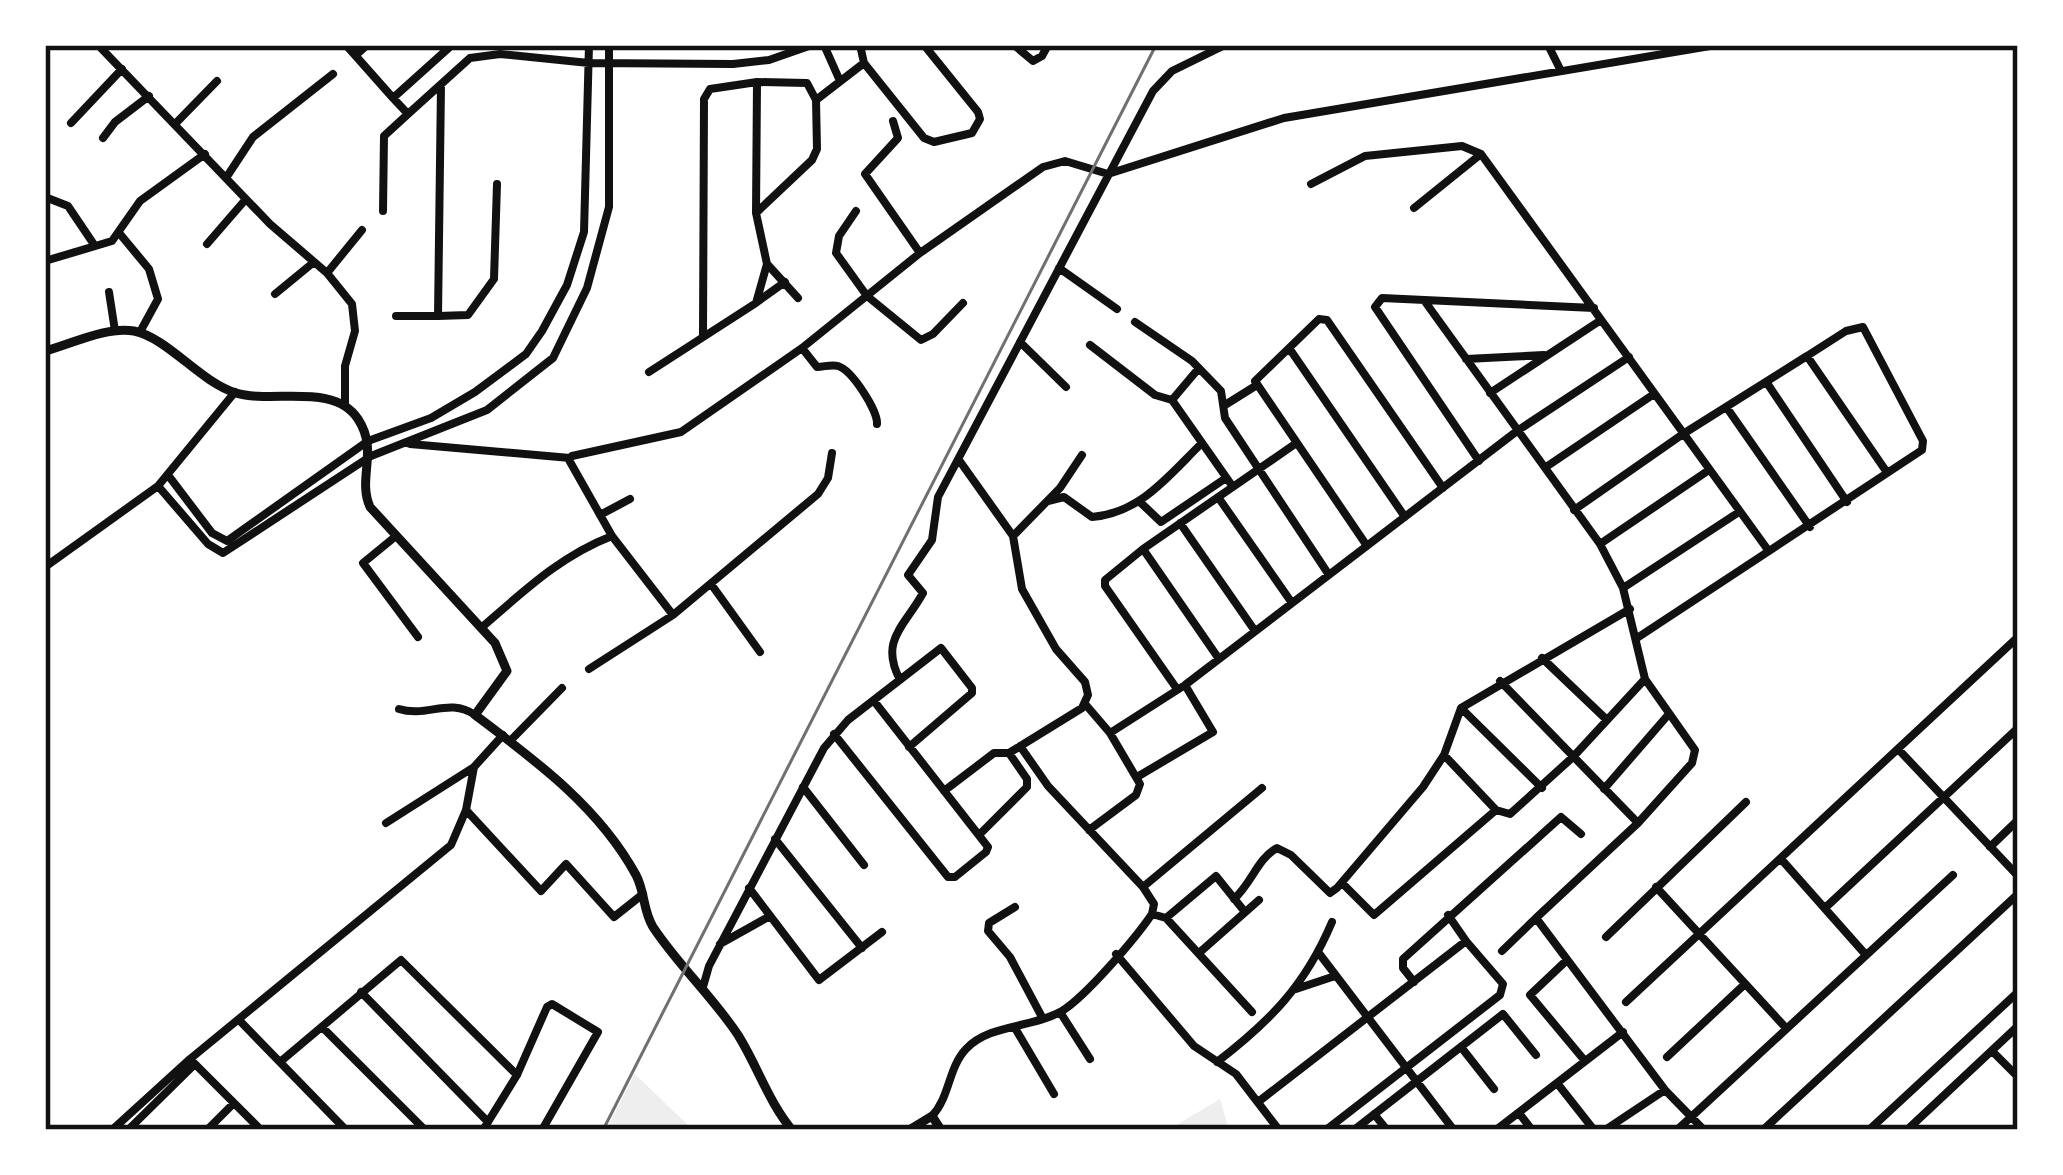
<svg xmlns="http://www.w3.org/2000/svg" width="2063" height="1175" font-family="'Noto Sans',sans-serif">
  <rect width="100%" height="100%" fill="#fff"/>
  <path fill="#eee" d="M635,1074L693,1130H606Z
    M1220,1099L1229,1130H1168Z"/>
  <g fill="none" stroke-linecap="round" stroke-linejoin="round">
    <path stroke="#111" stroke-width="8" d="M98,45L270,224L327,273L352,304L355,331L345,366V405
      M346,45L393,98L452,45
      M824,45L840,81
      M860,45L864,63L924,138L934,142L972,133L980,119L978,112L924,45
      M1014,45L1033,61L1042,56L1048,45
      M1548,45L1561,71
      M356,55L367,45
      M441,85L438,316L468,315L494,279L497,184
      M393,98L408,114L470,58L500,54L589,63L733,64L769,60L812,45
      M893,121L898,138L865,174L920,253
      M71,123L122,69
      M176,123L217,81
      M103,138L115,122L149,96
      M226,178L253,137L333,74
      M1311,184L1365,156L1462,146L1481,154L1768,550
      M45,197L68,206L95,246
      M1414,208L1481,154
      M383,211L384,136L408,114
      M856,211L839,236L836,253L867,296L921,340L933,334L963,303
      M756,213L757,82
      M120,234L149,269L158,299L140,332
      M207,244L246,199
      M45,261L112,241L140,201L205,154
      M768,265L798,298
      M1059,268L1117,309
      M327,273L362,230
      M109,292L115,331
      M275,294L314,262
      M757,302L785,282
      M1426,303L1600,544L1623,588L1645,679L1695,750L1692,763L1638,823L1536,918L1665,1090L1704,1130
      M396,316H438
      M1135,322L1192,361L1221,391L1225,418L1329,575
      M703,335L704,99L710,89L757,82L807,83L816,100
      M1020,342L1066,387
      M1090,345L1155,395L1172,400
      M802,348L817,367C824,367 831,364 838,366C852,370 878,411 877,424
      M1289,348L1405,517
      M1466,359L1544,355
      M1199,368L1172,400L1233,487
      M649,372L756,303L767,264L756,213L812,160L817,149L816,100L864,63
      M1767,383L1847,502
      M1490,393L1601,320
      M1225,405L1257,385
      M1727,408L1810,527
      M410,444L570,458
      M832,453L828,478L818,494L673,615L612,536L569,460L572,456L681,432L802,348L920,253L1043,167L1065,161L1108,174L1284,118L1716,45
      M1479,461L1375,307L1382,298L1594,308
      M1546,467L1654,394
      M168,475L212,533L227,541L368,441L431,418L475,392L526,354L542,331L567,285L584,232L589,45
      M158,486L208,544L223,553L371,456L487,410L553,358L587,288L609,207V45
      M1218,497L1292,603
      M1048,501L1064,497L1092,517C1141,513 1169,475 1202,443
      M1141,503L1161,522L1226,478
      M1574,510L1683,434L1807,356L1886,471
      M600,515L630,499
      M1180,523L1255,631
      M396,536L363,563L418,637
      M1013,536L1060,488L1082,455
      M1600,544L1709,470
      M1367,546L1255,381L1319,319L1327,320L1443,488
      M1143,549L1219,659
      M45,567L158,486L235,392
      M711,584L760,652
      M1623,588L1739,512
      M481,628C523,592 560,556 612,536
      M1637,638L1922,450L1923,441L1863,327L1846,331L1807,356
      M1542,658L1607,720
      M589,669L673,615
      M900,680C879,640 905,626 923,593L908,575L932,540L938,497L1153,91L1172,71L1225,45
      M1500,681L1638,823
      M1177,689L1105,586V580L1143,549L1295,444
      M1086,705L1110,733L1140,784L1136,795L1089,830
      M1461,708L1542,788
      M399,709C427,718 449,697 475,715
      M1110,733L1185,685L1517,431L1629,357
      M834,734L948,877H955L986,852L988,847L874,701
      M511,740L562,688
      M1898,749L2018,876
      M1444,755L1496,810L1510,814L1573,757L1645,679
      M1137,777L1213,732L1185,685
      M803,787L864,865
      M1604,789L1668,715
      M944,791L994,753H1009L1082,708L1088,695L1085,682L1056,649L1022,589L1013,536L959,460
      M466,810L541,891L566,864L614,917L643,894
      M386,823L474,767
      M979,835L1027,787V779L1009,753
      M775,839L862,948
      M1990,847L2018,820
      M1781,859L1866,955
      M1342,883L1374,915L1496,810
      M1143,887L1262,788
      M1656,887L1786,1028
      M749,888L819,980L882,932
      M1234,899C1252,883 1257,859 1277,848L1291,855L1330,893L1337,888L1423,787L1444,755L1461,708L1630,609
      M1015,907L989,923L988,931L1010,957L1043,1019
      M1825,908L2018,728
      M1152,914L1166,918L1252,1012
      M1448,915L1466,941
      M1166,918L1216,876L1245,912
      M1606,937L1746,802
      M720,944L770,916
      M1502,951L1536,918
      M1318,952L1453,1129
      M1199,953L1259,900
      M1116,954L1194,1046L1236,1074L1279,1130
      M1567,960L1530,995L1585,1061
      M1414,982L1403,968V959L1561,817L1581,834
      M703,987L709,966L824,748L848,720L941,648L972,688V693L909,747
      M1296,989L1335,976
      M361,992L488,1122
      M1626,1002L2018,637
      M1060,1012L1090,1059
      M240,1021L346,1130
      M322,1027L425,1130
      M1015,1028L1054,1094
      M1461,1047L1494,1089
      M1992,1051L2018,1077
      M1667,1057L1745,984
      M190,1059L261,1130
      M280,1062L401,960L517,1075
      M1217,1062C1270,1021 1305,986 1332,922
      M1557,1083L1594,1130
      M1258,1102L1466,941L1503,984L1500,995L1326,1130
      M1519,1113L1532,1130
      M1374,1114L1387,1130
      M932,1116C950,1097 948,1068 966,1049C989,1024 1033,1028 1062,1011C1086,996 1135,939 1152,914L1154,904L1143,887L1048,786L1020,746
      M112,1130L190,1059L451,845L466,810L474,767L503,735
      M128,1130L195,1064
      M207,1130L234,1103
      M483,1130L517,1075L547,1007L552,1004L598,1032L542,1130
      M1354,1130L1503,1014L1536,1055
      M1496,1130L1623,1032
      M1605,1130L1665,1090
      M1677,1130L1953,875
      M1763,1130L2018,894
      M1869,1130L2018,992
      M1907,1130L2018,1026"/>
    <path stroke="#111" stroke-width="9" d="M45,351C71,344 107,326 134,331C168,338 200,382 236,393C273,404 334,382 358,419C379,451 357,478 370,507L495,643L507,671L475,715C535,760 599,807 636,875C645,892 643,911 653,927C678,965 713,997 738,1035C758,1067 768,1101 792,1130
      M909,1130L932,1116L941,1130"/>
    <path stroke="#707070" stroke-width="3" d="M603,1130L1156,45"/>
  </g>
  <rect width="2063" height="1175" fill="none" stroke="#ffffff" stroke-width="96"/>
  <rect x="48" y="48" width="1967" height="1079" fill="none" stroke="#111" stroke-width="4.5"/>
</svg>
